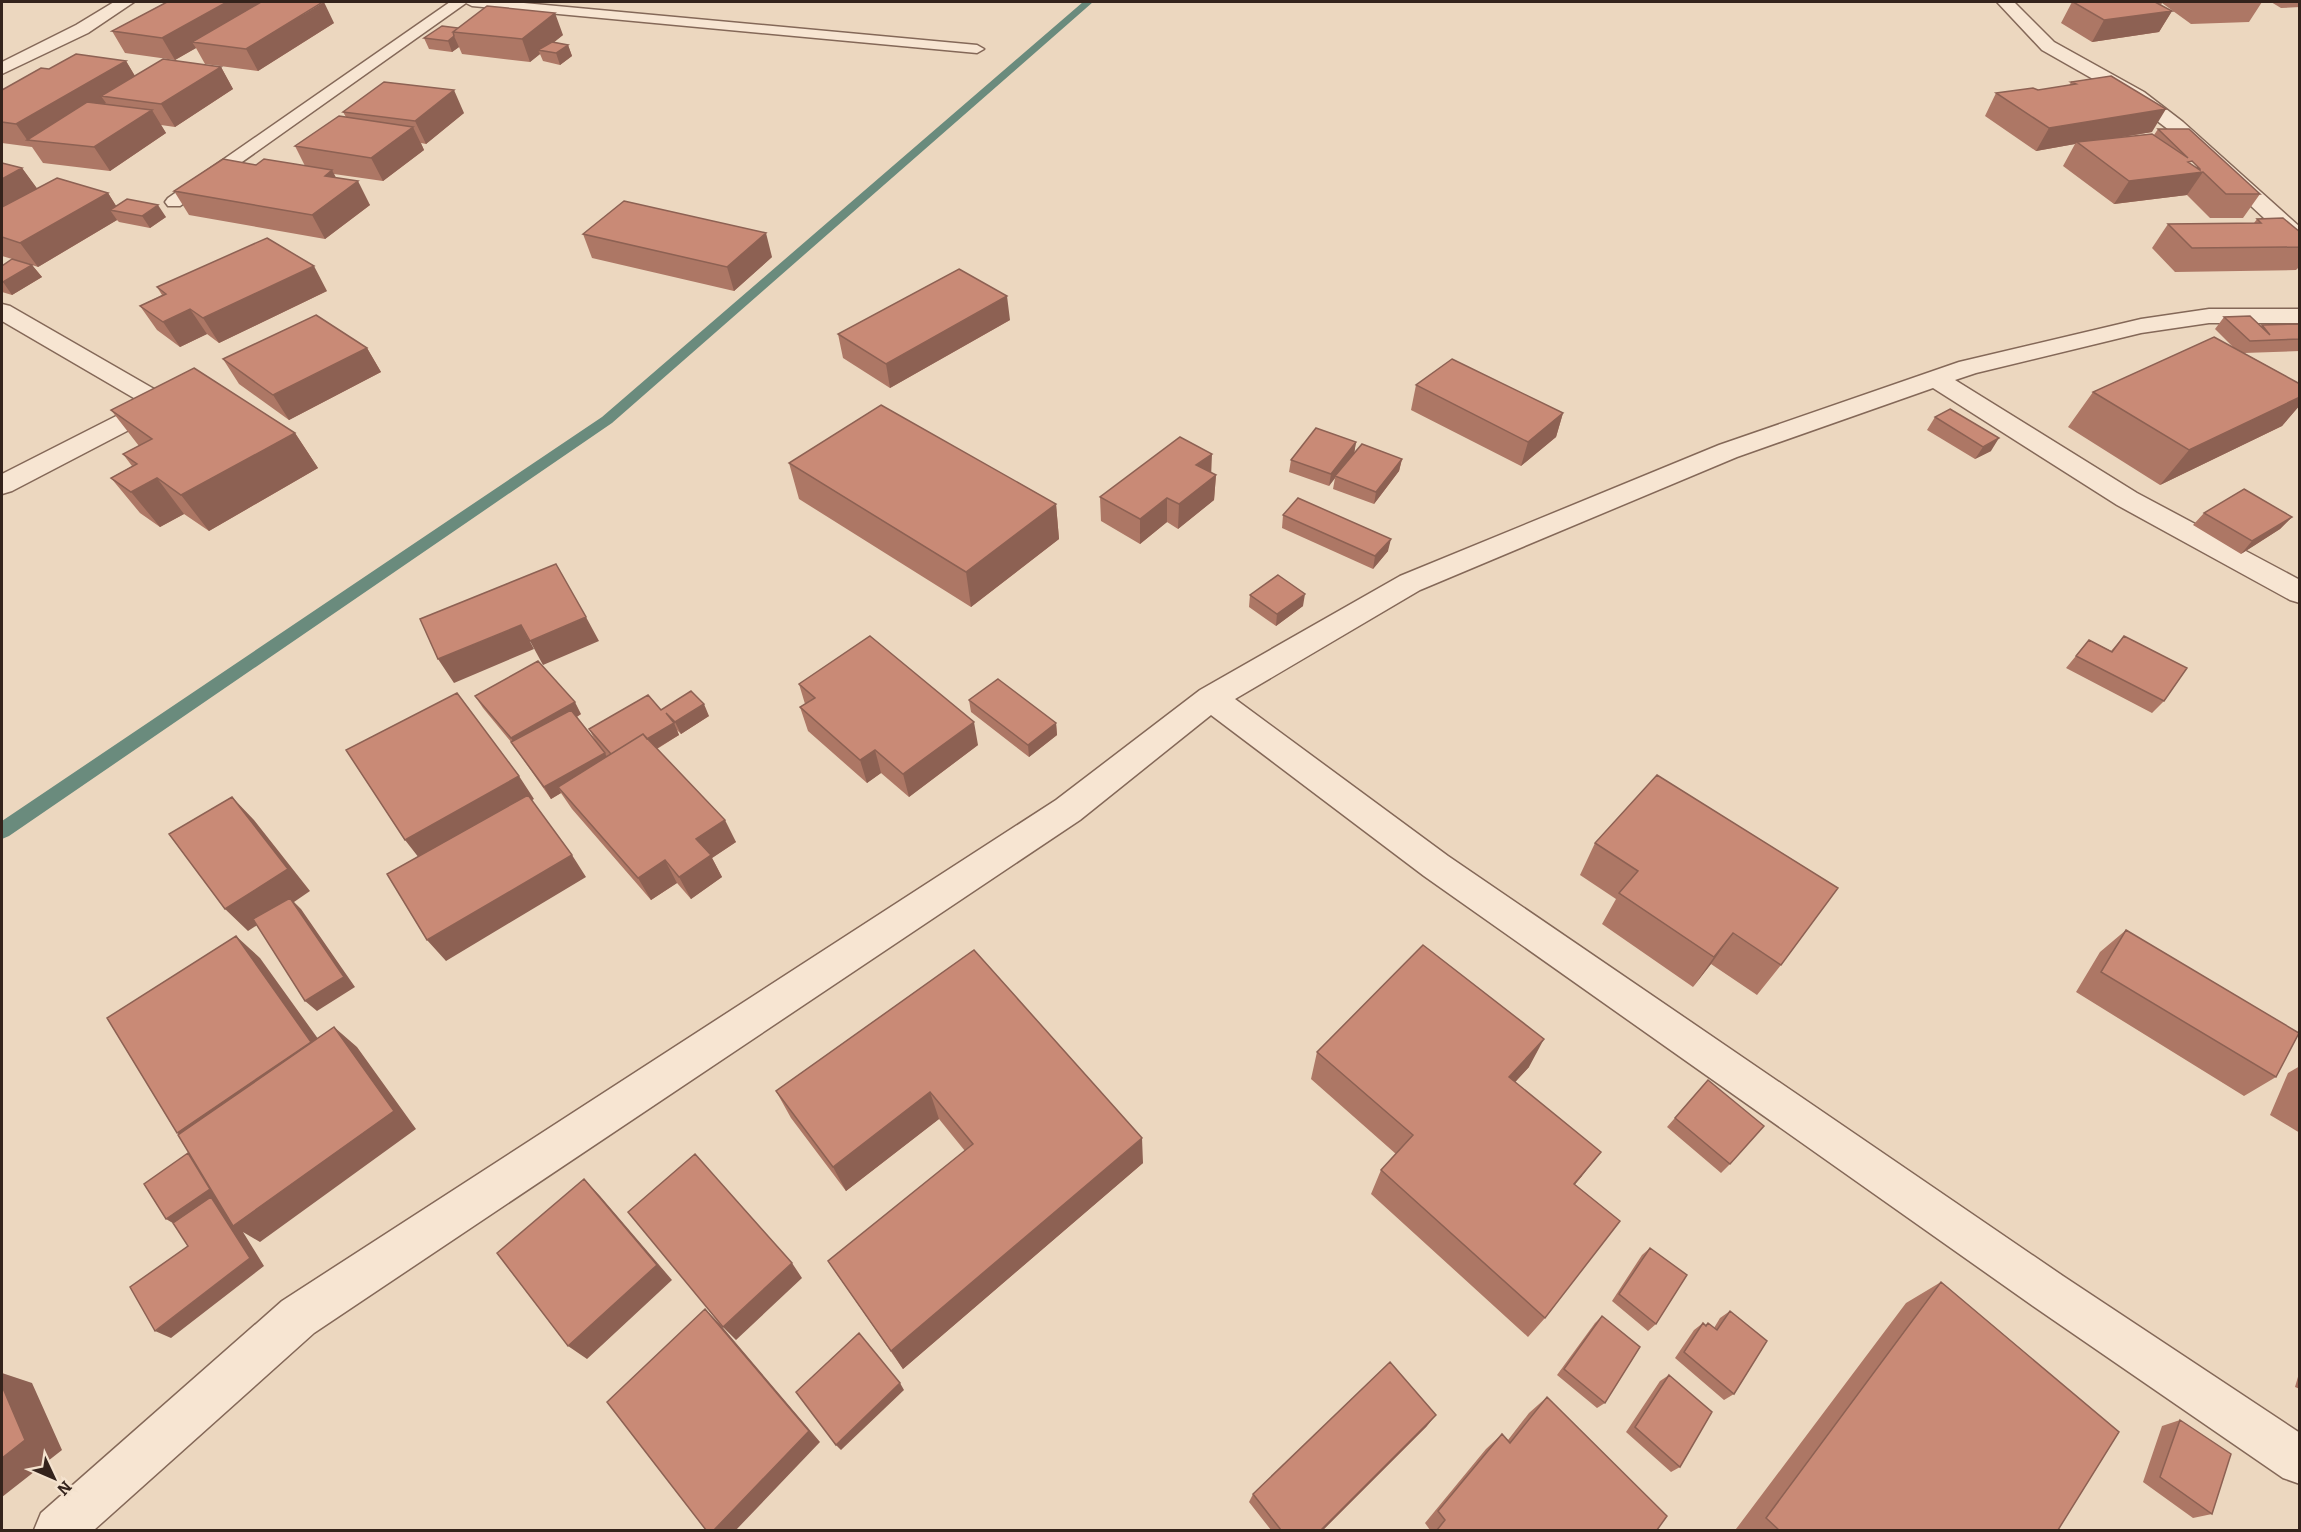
<svg xmlns="http://www.w3.org/2000/svg" width="2301" height="1532" font-family="Bitter,serif">
  <rect width="100%" height="100%" fill="#ecd7bf"/>
  <g fill="none" stroke-linecap="round" stroke-linejoin="round">
    <path fill="#6a8b7d" fill-rule="evenodd" d="M1083,2H1093L612,423L9,836L2,839V821L602,417Z"/>
    <defs>
      <path id="lane" d="M450,2H513L977,45L984,49L977,53L472,6L466,3L180,206H168L165,202L168,198Z"/>
      <path id="street" d="M114,2H134L88,33L2,74V62L76,25Z
        M1997,2H2014L2054,42L2144,92L2183,122L2300,227V246L2292,244L2169,130L2130,100L2042,50Z
        M2,304L10,306L161,393L165,398L159,411L150,419L12,491L2,494V474L132,408L139,401L2,321Z
        M2209,309H2300V323H2209L2141,333L1976,373L1955,380L2137,493L2300,580V603L2290,600L2117,505L1933,388L1737,457L1420,590L1235,699L1448,856L2063,1276L2300,1433V1484L2283,1478L2033,1306L1424,876L1211,715L1080,820L314,1333L94,1530H34L41,1513L282,1301L1056,800L1200,690L1400,576L1719,445L1959,362L2141,319Z"/>
    </defs>
    <use href="#lane" stroke="#846858" stroke-width="3"/>
    <use href="#street" stroke="#846858" stroke-width="3"/>
    <use href="#lane" fill="#f7e5d2" fill-rule="evenodd"/>
    <use href="#street" fill="#f7e5d2" fill-rule="evenodd"/>
  </g>
  <path fill="#ad7765" fill-rule="evenodd" d="M167,2H259L334,23L258,71L205,64L196,48L175,60L125,53L112,31Z
    M2072,2H2262L2249,22L2191,24L2162,3L2161,5L2172,11L2159,32L2092,42L2061,23Z
    M2271,2H2300V7L2281,8Z
    M458,28L563,35L554,42L568,45L572,56L560,65L543,61L540,54L530,62L462,54L459,47L452,52L429,49L424,38Z
    M126,61L135,76L221,67L233,89L175,127L161,125L166,133L110,171L43,163L32,147L2,143V90L49,69Z
    M2071,82L2152,132L2117,138L2154,135L2158,129L2260,194L2243,218H2210L2187,195L2114,204L2063,166L2075,144L2036,151L1985,116L1996,93L2038,90L2069,86ZM2192,161L2200,169V170L2188,162Z
    M343,112L464,113L426,144L421,143L424,150L383,181L334,174L336,178L370,205L325,239L189,215L174,191L256,165L305,166L295,146L346,117Z
    M2,163L22,168L37,189L108,193L116,206L166,217L150,228L119,222L117,220L38,267L32,265L42,277L12,295L2,292V266L29,264L2,256Z
    M2257,219L2300,232V266L2296,270L2175,272L2152,248L2168,224L2254,223Z
    M583,234L772,257L734,291L592,258Z
    M157,287L327,291L219,343L207,334L180,347L157,330L140,306L162,295Z
    M2224,317L2261,326L2262,325L2300,324V351L2244,353L2300,384V405L2282,426L2160,485L2068,427L2093,392L2235,349L2215,329Z
    M1010,320L890,388L843,358L838,334Z
    M367,348L381,372L289,420L239,384L223,359Z
    M1416,385L1563,413L1556,437L1521,466L1411,410Z
    M111,410L295,433L318,468L209,531L184,514L160,527L140,513L111,478L132,466L123,454L139,446Z
    M1935,417L1991,451L1975,459L1927,430Z
    M1356,442L1354,454L1402,459L1399,471L1374,504L1333,489L1335,478L1329,486L1289,472L1291,460Z
    M789,463L1056,504L1059,539L971,607L799,499Z
    M1211,473L1216,475L1214,500L1178,529L1167,522L1140,544L1101,521L1100,497Z
    M2204,513L2292,517L2280,529L2241,554L2193,525Z
    M1283,515L1388,551L1373,569L1282,528Z
    M1250,595L1303,606L1276,626L1249,607Z
    M2124,636L2164,701L2152,713L2066,668L2089,640L2111,651Z
    M799,684L978,745L909,797L881,773L867,783L808,731L800,707L805,704Z
    M475,696L581,714L577,717L595,740L589,729L661,710L709,716L681,734L677,730L679,735L657,749L736,842L712,858L722,877L691,899L677,883L651,900L572,809L561,793L551,799L511,742L483,708Z
    M969,700L1056,723L1057,735L1029,757L971,712Z
    M1595,843L1781,965L1757,995L1711,964L1693,987L1602,924L1616,899L1580,875Z
    M2126,930L2276,1077L2244,1096L2076,992L2100,952Z
    M974,950L1143,1163L903,1369L828,1261L965,1151L939,1119L846,1191L791,1118L776,1091Z
    M1317,1052L1529,1067L1515,1082L1582,1176L1575,1184L1545,1318L1528,1337L1371,1194L1381,1170L1396,1154L1311,1079Z
    M2300,1066V1133L2270,1115L2288,1073Z
    M1708,1080L1730,1164L1721,1173L1667,1127Z
    M1650,1248L1656,1324L1648,1331L1612,1301L1642,1255Z
    M1941,1282L2058,1530H1738L1736,1529L1906,1303Z
    M1730,1311L1734,1394L1724,1400L1675,1358L1694,1330L1703,1323L1705,1325L1708,1323L1714,1328L1720,1318Z
    M1602,1316L1605,1403L1597,1408L1557,1375L1595,1323Z
    M2300,1370V1389L2295,1387Z
    M1669,1375L1680,1467L1671,1472L1626,1432L1660,1381Z
    M1547,1397L1657,1530H1430L1425,1523L1486,1449L1502,1434L1508,1440L1529,1413Z
    M2180,1420L2212,1514L2193,1518L2143,1482L2162,1426Z
    M1427,1426L1323,1530H1271L1249,1502L1253,1494Z"/>
  <path fill="#8d6153" d="M227,2H259L263,9L192,42L196,48L175,60L162,38Z
    M324,2L334,23L258,71L246,49Z
    M2172,11L2159,32L2092,42L2104,20Z
    M555,13L563,35L543,51L538,50L540,54L530,62L522,39Z
    M454,36L459,47L452,52L448,41Z
    M568,45L572,56L560,65L556,53Z
    M126,61L139,83L101,96L106,103L42,141L27,140L32,147L16,124Z
    M221,67L233,89L175,127L161,104Z
    M454,90L464,113L426,144L415,121Z
    M2166,109L2152,132L2079,144L2077,142L2075,144L2036,151L2049,128Z
    M152,110L166,133L110,171L94,147Z
    M413,127L424,150L383,181L371,158Z
    M22,168L39,191L2,212V179Z
    M332,170L343,192L358,181L370,205L325,239L312,215L325,176Z
    M2203,172L2187,195L2114,204L2129,181Z
    M108,193L120,212L110,210L117,220L38,267L20,243Z
    M158,205L166,217L150,228L142,216Z
    M766,233L772,257L734,291L727,267Z
    M32,265L42,277L12,295L3,282Z
    M314,266L327,291L219,343L203,318Z
    M1007,296L1010,320L890,388L886,364Z
    M190,309L207,334L180,347L163,322Z
    M367,348L381,372L289,420L273,395Z
    M2300,397V405L2282,426L2160,485L2189,450Z
    M1563,413L1556,437L1521,466L1528,442Z
    M295,433L318,468L209,531L181,495Z
    M1999,438L1991,451L1975,459L1983,447Z
    M1356,442L1354,454L1335,476V478L1329,486L1331,474Z
    M1212,454L1211,478L1196,465Z
    M1402,459L1399,471L1374,504L1376,492Z
    M1216,475L1214,500L1178,529L1179,504Z
    M157,478L184,514L160,527L131,492Z
    M1167,498V522L1140,544V519Z
    M1056,504L1059,539L971,607L966,572Z
    M2292,517L2280,529L2241,554L2252,541Z
    M1391,539L1388,551L1373,569L1375,556Z
    M1305,594L1303,606L1276,626L1277,614Z
    M586,617L599,641L543,665L530,641Z
    M521,625L534,649L454,683L438,659Z
    M575,702L581,714L518,750L511,738Z
    M704,704L709,716L681,734L675,722Z
    M974,722L978,745L909,797L903,774Z
    M674,723L679,735L621,770L615,758Z
    M1056,723L1057,735L1029,757L1028,745Z
    M875,750L881,773L867,783L860,760Z
    M605,753L611,765L558,787L561,793L551,799L544,787Z
    M519,776L534,799L423,863L405,840Z
    M232,797L254,820L310,891L294,902L301,909L355,987L317,1011L305,1001L293,902L248,931L225,909Z
    M725,820L736,842L712,858L722,877L691,899L679,877L696,839Z
    M572,855L586,877L446,961L427,940Z
    M665,860L677,883L651,900L638,878Z
    M1733,933L1711,964L1693,987L1714,957Z
    M236,936L260,958L334,1061L205,1151L177,1133Z
    M334,1027L357,1047L416,1129L260,1242L243,1232L264,1266L171,1338L155,1331L250,1258L181,1228L166,1219Z
    M1544,1039L1529,1067L1495,1104L1509,1077Z
    M930,1092L939,1119L846,1191L833,1167Z
    M1142,1138L1143,1163L903,1369L891,1351Z
    M1601,1152L1582,1176L1556,1207L1574,1184Z
    M584,1179L600,1196L672,1280L587,1359L568,1346Z
    M792,1263L802,1278L736,1340L723,1327Z
    M705,1309L719,1323L820,1442L736,1530H714Z
    M2,1373L32,1383L62,1450L2,1497Z
    M900,1383L904,1390L841,1450L836,1445Z
    M1436,1415L1427,1426L1323,1530H1321Z"/>
  <path fill="#c98a76" stroke="#8d6153" stroke-width="1.5" fill-rule="evenodd" d="M167,2H227L162,38L112,31Z
    M261,2H323L246,49L192,42Z
    M2073,2H2155L2172,11L2104,20Z
    M487,6L555,13L522,39L453,32Z
    M442,26L458,28L453,32L454,36L448,41L424,38Z
    M552,42L568,45L556,53L538,50Z
    M76,54L126,61L16,124L2,122V90L41,68L49,69Z
    M163,59L221,67L161,104L101,96Z
    M2111,76L2166,109L2049,128L1996,93L2033,88L2038,90L2076,84L2071,82Z
    M384,82L454,90L415,121L343,112Z
    M87,102L152,110L94,147L27,140Z
    M339,116L413,127L371,158L295,146Z
    M2158,129H2189L2260,194H2226L2203,172L2129,181L2077,142L2152,134L2188,158ZM2192,161L2200,169V170L2188,162Z
    M223,159L256,165L264,159L332,170L325,176L358,181L312,215L174,191Z
    M2,163L22,168L2,179Z
    M57,178L108,193L20,243L2,237V207Z
    M127,199L158,205L142,216L110,210Z
    M624,201L766,233L727,267L583,234Z
    M2283,218L2300,232V247L2192,248L2168,224L2261,223L2257,219Z
    M267,238L314,266L203,318L190,309L163,322L140,306L166,294L157,287Z
    M12,259L32,265L3,282H2V266Z
    M959,269L1007,296L886,364L838,334Z
    M316,315L367,348L273,395L223,359Z
    M2250,316L2270,335L2262,325L2300,324V339L2250,341L2224,317Z
    M2214,337L2300,384V397L2189,450L2093,392Z
    M1452,359L1563,413L1528,442L1416,385Z
    M194,368L295,433L181,495L157,478L131,492L111,478L137,464L123,454L152,439L111,410Z
    M881,405L1056,504L966,572L789,463Z
    M1950,409L1999,438L1983,447L1935,417Z
    M1316,428L1356,442L1331,474L1291,460Z
    M1180,437L1212,454L1196,465L1216,475L1179,504L1167,498L1140,519L1100,497Z
    M1362,444L1402,459L1376,492L1335,476Z
    M2244,489L2292,517L2252,541L2204,513Z
    M1298,498L1391,539L1375,556L1283,515Z
    M556,564L586,617L530,641L521,625L438,659L420,619Z
    M1278,575L1305,594L1277,614L1250,595Z
    M870,636L974,722L903,774L875,750L860,760L800,707L815,698L799,684Z
    M2124,636L2187,668L2164,701L2076,656L2089,640L2112,652Z
    M538,661L575,702L511,738L475,696Z
    M998,679L1056,723L1028,745L969,700Z
    M691,691L704,704L675,722L666,713L674,723L647,739L643,734L611,754L589,729L648,695L661,710Z
    M457,693L519,776L405,840L346,750Z
    M571,710L605,753L544,787L511,742Z
    M643,734L725,820L696,839L711,855L679,877L665,860L638,878L558,787Z
    M1657,775L1838,888L1781,965L1733,933L1714,957L1619,893L1638,871L1595,843Z
    M528,795L572,855L427,940L387,874Z
    M232,797L288,869L225,909L169,834Z
    M290,898L344,977L305,1001L253,919Z
    M2126,930L2299,1033L2276,1077L2101,972Z
    M236,936L311,1042L177,1133L107,1018Z
    M1423,945L1544,1039L1509,1077L1601,1152L1574,1184L1620,1221L1545,1318L1381,1170L1413,1135L1317,1052Z
    M974,950L1142,1138L891,1351L828,1261L973,1144L930,1092L833,1167L776,1091Z
    M334,1027L394,1111L233,1226L178,1135Z
    M1708,1080L1764,1126L1730,1164L1675,1118Z
    M188,1153L210,1189L166,1219L144,1184Z
    M695,1154L792,1263L723,1327L628,1212Z
    M584,1179L657,1265L568,1346L497,1253Z
    M211,1197L250,1258L155,1331L130,1287L188,1246L173,1223Z
    M1650,1248L1687,1275L1656,1324L1619,1294Z
    M1941,1282L2119,1432L2058,1530H1779L1766,1518Z
    M705,1309L809,1431L714,1530H706L607,1402Z
    M1730,1311L1767,1341L1734,1394L1684,1352L1703,1323L1706,1326L1708,1323L1717,1330Z
    M1602,1316L1640,1347L1605,1403L1564,1369Z
    M859,1333L900,1383L836,1445L796,1392Z
    M1390,1362L1436,1415L1321,1530H1281L1253,1494Z
    M1669,1375L1712,1412L1680,1467L1635,1427Z
    M2,1386L25,1440L2,1458Z
    M1547,1397L1667,1516L1657,1530H1437L1445,1520L1438,1511L1502,1434L1510,1443Z
    M2180,1420L2231,1454L2212,1514L2160,1477Z"/>
  <rect width="2301" height="1532" fill="none" stroke="#34231c" stroke-width="6"/>
  <g transform="translate(54 1478) rotate(134)" stroke="#f4e2ce" stroke-width="4.5" paint-order="stroke">
  <path d="M0-4.5L10 22L0 15L-10 22Z" fill="#34231c"/>
  <text y="-9" font-size="16" font-weight="bold" text-anchor="middle" fill="#34231c">N</text>
  </g>
</svg>
